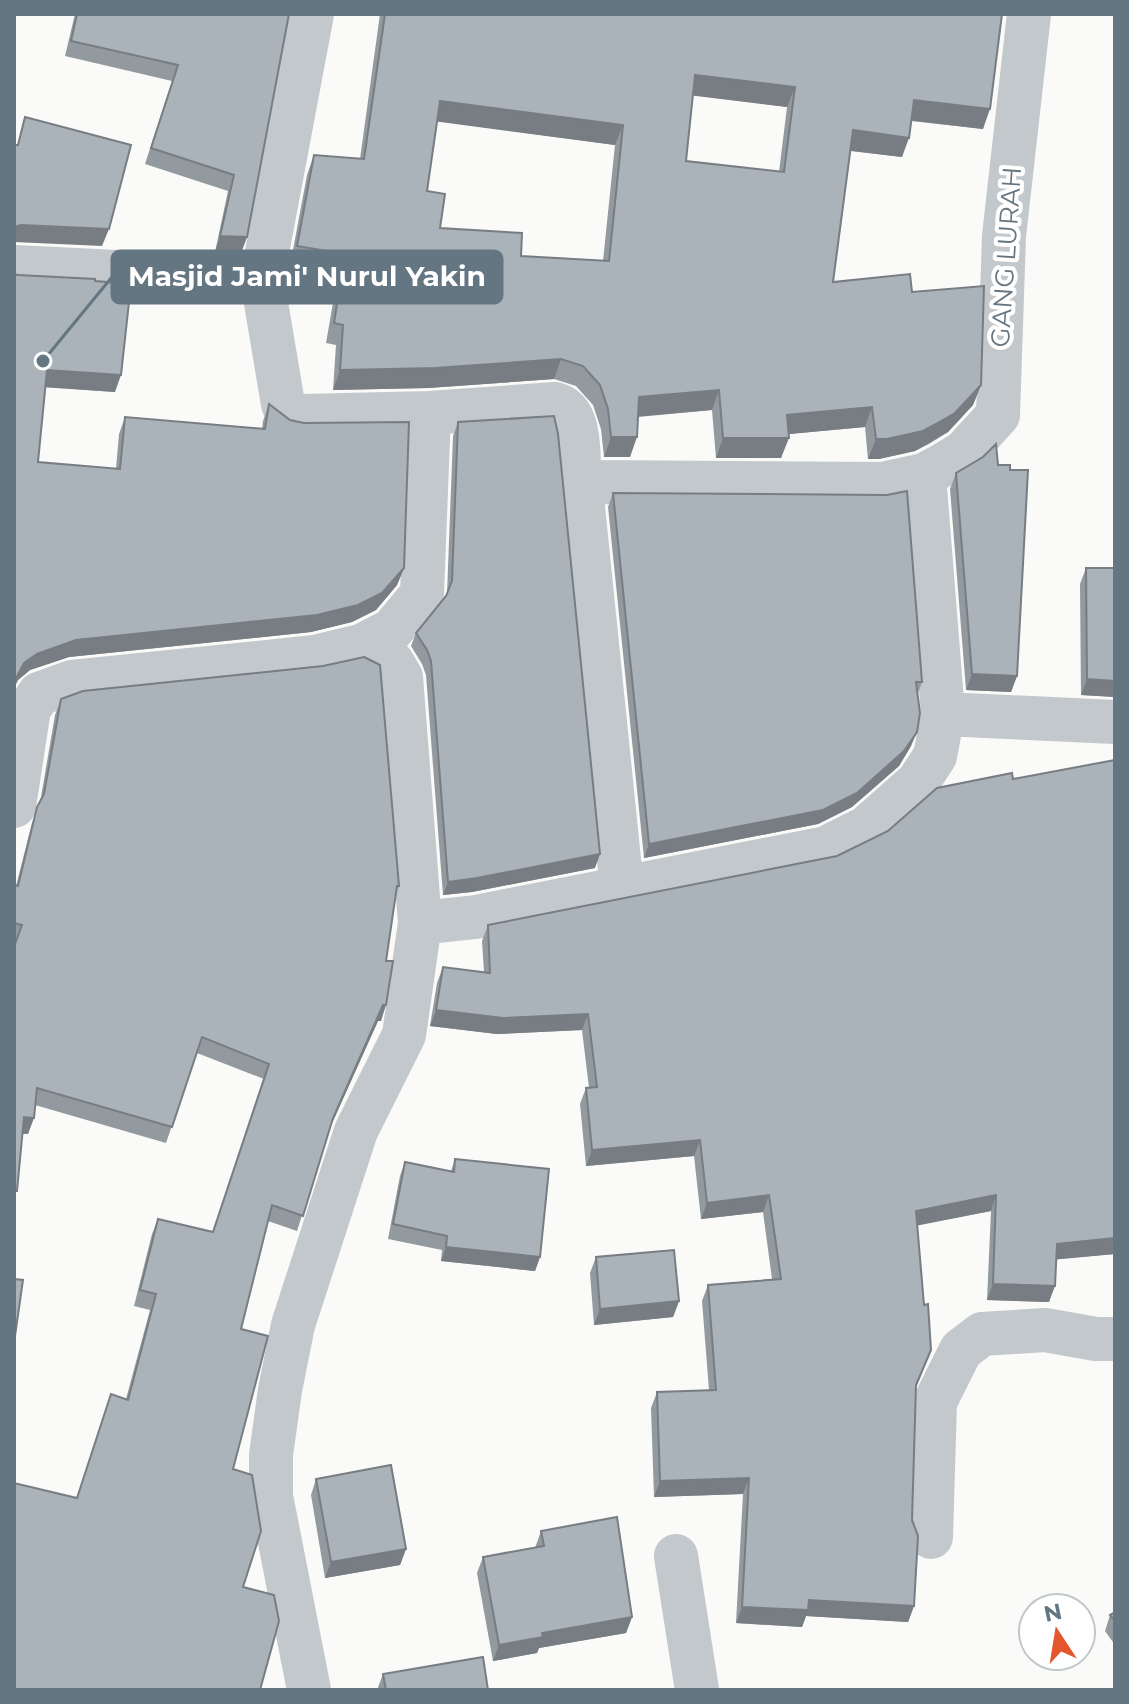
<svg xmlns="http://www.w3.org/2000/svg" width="1129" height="1704" font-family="Montserrat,sans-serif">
  <rect width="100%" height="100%" fill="#fafaf8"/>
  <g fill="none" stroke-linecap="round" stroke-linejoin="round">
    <path stroke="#c3c8cc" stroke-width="44" d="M312,14L262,279L283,404L291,413L303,416L429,413L555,404C583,412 577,453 580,478L591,482L882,484L924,475L941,466L964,452L998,415L1004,236L1029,14
      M14,267L262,279
      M580,478L622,889
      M361,646L392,662L401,677L420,923
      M943,714L1115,722
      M14,806L29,709L39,694L72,682L315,657L361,646L392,630L422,594L429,413
      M931,1537L935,1402L961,1350L982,1334L1045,1330L1096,1339H1115
      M676,1556L697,1690
      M309,1690L271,1496V1455L280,1390L293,1325L356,1131L404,1035L420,923L476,917L826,848L866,828L918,782L935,756L943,714L924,475"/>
  </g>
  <path fill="#929a9f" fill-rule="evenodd" d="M75,14H289L247,237L241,253L215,252L228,191L145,164L172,81L65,56Z
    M380,14H1002L983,129L911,121L902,157L850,151L833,282L912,292L981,385L973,405L948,432L929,444L915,451L879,459H868L865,427L788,434L781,458H716L712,410L638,417L630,457H604L601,429L593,405L576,386L554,379L428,388L333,390L336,345L326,343L338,274L290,266L307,175L314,155L360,159ZM693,95L787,107L779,172L686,161ZM437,121L615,145L603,261L521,256L440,228L427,191Z
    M14,274L95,281L115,392L46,387L38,462L116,469L119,434L125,417L262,429L263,421L269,404L404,568L397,585L376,610L352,622L311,632L69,657L30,670L18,680L14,688Z
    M458,422L595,868L472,892L443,895L426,675L422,664L411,646L416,633L447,594L453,436Z
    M956,473L1017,676L1011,692L966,690L950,489Z
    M613,493L922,682L918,693L911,746L899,766L852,807L818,824L644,858L608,507Z
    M1086,568L1115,697L1081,695L1080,584Z
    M61,699L399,886L395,896L386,961L381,1021H378L330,1128L297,1231L268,1221L241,1329L233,1469L243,1587L279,1621L77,1497L126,1399L150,1310L134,1306L152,1234L158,1219L213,1232L264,1079L197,1053L166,1143L35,1105L28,1134H22L16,941L14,940V885L16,886L32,823L40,803L55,715Z
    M488,925L1115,1254L1056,1259L1049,1302L987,1300L991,1211L917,1225L924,1305L931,1350L916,1388L912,1520L914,1606L908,1622L806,1616L802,1627L736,1623L743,1494L654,1497L651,1408L657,1392L709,1390L702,1301L708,1285L772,1279L763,1212L701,1219L694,1156L586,1166L580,1104L586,1088H589L582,1030L497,1034L430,1026L437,983L443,967L484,972L482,941Z
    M455,1159L540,1257L535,1271L441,1261L442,1250L388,1239L400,1176L405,1162L451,1171Z
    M596,1257L679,1301L673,1317L594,1325L590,1273Z
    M316,1479L406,1549L400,1565L325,1578L311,1495Z
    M541,1531L632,1617L626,1633L539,1648L537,1653L493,1661L477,1573L483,1557L535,1548Z
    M1115,1612V1645L1105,1631L1110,1615Z
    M383,1674L488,1690H377Z"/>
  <path fill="#777d82" d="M695,75L795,87L787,107L688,95Z
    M914,100L990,109L983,129L907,120Z
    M440,101L623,125L615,145L433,121Z
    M853,130L909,138L902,157L845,150Z
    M21,225L109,229L102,246L14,242V227Z
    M220,236L247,237L241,253L215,252Z
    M561,359L554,379L428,388L333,390L340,370Z
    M47,370L121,375L115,392L41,387Z
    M981,385L973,405L948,432L915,451L879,459H868L876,439Z
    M719,390L712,410L632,417L639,397Z
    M872,407L865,427L779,435L787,415Z
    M611,437H637L630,457H604Z
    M723,438H789L781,458H716Z
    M404,568L397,585L376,610L352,622L311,632L69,657L30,670L18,680L14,688V682L24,663L37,654L76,640Z
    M972,674L1017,676L1011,692L966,690Z
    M1087,679L1115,681V697L1081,695Z
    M917,732L911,746L899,766L852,807L818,824L644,858L649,844Z
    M600,854L595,868L472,892L443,895L448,882Z
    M383,1005H386L381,1021H378L327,1134L333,1118Z
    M436,1010L588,1014L582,1030L497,1034L430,1026Z
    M24,1117L34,1118L28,1134L18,1133Z
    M700,1140L694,1156L586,1166L592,1150Z
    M769,1195L763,1212L701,1219L707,1203Z
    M996,1195L991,1211L910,1227L916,1211Z
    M1115,1238V1254L1051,1260L1057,1244Z
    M446,1247L540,1257L535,1271L441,1261Z
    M993,1284L1055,1286L1049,1302L987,1300Z
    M679,1301L673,1317L594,1325L600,1309Z
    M749,1478L743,1494L654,1497L660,1481Z
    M406,1549L400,1565L325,1578L331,1562Z
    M809,1600L914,1606L908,1622L806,1616L802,1627L736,1623L742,1607Z
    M632,1617L626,1633L539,1648L537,1653L493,1661L499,1645L542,1633Z"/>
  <path fill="#aab3b9" stroke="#777d82" stroke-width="2" fill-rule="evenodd" d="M77,14H289L247,237L220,236L234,175L151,148L178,65L71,41Z
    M385,14H1002L990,109L914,100L909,138L853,130L833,282L910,274L912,292L984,286L981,385L955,413L936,424L923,431L887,439H876L872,407L787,415L789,438H723L719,390L639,397L637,437H611L608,409L600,385L583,366L561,359L435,368L340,370L343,325L334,323L345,254L297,246L314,155L364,159ZM695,75L795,87L784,172L686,161ZM440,101L623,125L609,261L521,256L522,233L440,228L445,194L427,191Z
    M25,117L131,145L109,229L21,225L14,227V145H18Z
    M14,274L18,275L95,279V281L131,284L121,375L47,370L38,462L120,469L125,417L265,429L269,404L290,420L304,423L409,422L404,568L382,593L358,605L317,615L76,640L37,654L24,663L14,682Z
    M554,416L558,434L600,854L477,878L448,882L431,661L427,650L416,633L446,596L452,581L458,422Z
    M996,444L998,465H1010V470H1028L1017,676L972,674L956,473L983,457Z
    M907,491L922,682H916L920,713L917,732L904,751L857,793L823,810L649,844L613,493L887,495Z
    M1086,568H1115V681L1087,679Z
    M364,657L380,665L399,886H397L386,961H393L386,1005H383L333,1118L303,1216L272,1205L241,1329L268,1336L233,1469L252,1475L261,1531L243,1587L274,1595L279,1621L260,1690H14V1483L77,1498L111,1394L128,1400L156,1294L140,1290L158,1219L213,1232L269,1064L202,1037L172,1127L37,1088L34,1118L24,1117L17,1191H14V947L22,925L14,923V885L18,886L37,807L44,794L61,699L83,691L323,666Z
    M1115,760V1238L1057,1244L1055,1286L993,1284L996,1195L916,1211L924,1305L928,1304L931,1350L916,1385L912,1520L918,1536L914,1606L809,1600L808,1610L742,1607L749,1478L660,1481L657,1392L716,1390L708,1285L781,1279L769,1195L707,1203L700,1140L592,1150L586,1088L597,1087L588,1014L503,1018L436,1010L443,967L490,973L488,925L837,856L888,831L937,788L1012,773L1013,779Z
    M455,1159L549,1169L540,1257L446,1247L447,1236L393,1224L405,1162L454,1172Z
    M674,1250L679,1301L600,1309L596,1257Z
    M14,1279L23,1280L14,1343Z
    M391,1465L406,1549L331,1562L316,1479Z
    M617,1517L632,1617L542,1633L543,1637L499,1645L483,1557L544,1546L541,1531Z
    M1115,1612V1621L1110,1615Z
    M483,1657L488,1690H386L383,1674Z"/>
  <g text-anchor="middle" stroke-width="8" stroke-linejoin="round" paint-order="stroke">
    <g font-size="26" fill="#657683" stroke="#fff">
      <text transform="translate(1006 257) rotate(-86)" y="9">GANG LURAH</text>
    </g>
  </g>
  <path fill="none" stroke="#657683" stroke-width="3" d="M43 361L112 277"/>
  <circle fill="#657683" stroke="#fff" stroke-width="3" cx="43" cy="361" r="8"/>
  <rect fill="#657683" stroke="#657683" stroke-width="3" x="112" y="251" width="390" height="52" rx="8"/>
  <g font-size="28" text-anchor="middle" font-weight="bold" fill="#fff">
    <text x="307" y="286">Masjid Jami' Nurul Yakin</text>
  </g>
  <rect width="1129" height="1704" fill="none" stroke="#657683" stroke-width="32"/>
  <g transform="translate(1057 1632) rotate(348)"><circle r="38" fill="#ffffff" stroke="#c1c8cd" stroke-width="2"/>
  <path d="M0-6L14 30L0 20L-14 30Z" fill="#e4572e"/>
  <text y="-12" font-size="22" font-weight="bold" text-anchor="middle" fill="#657683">N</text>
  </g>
</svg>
